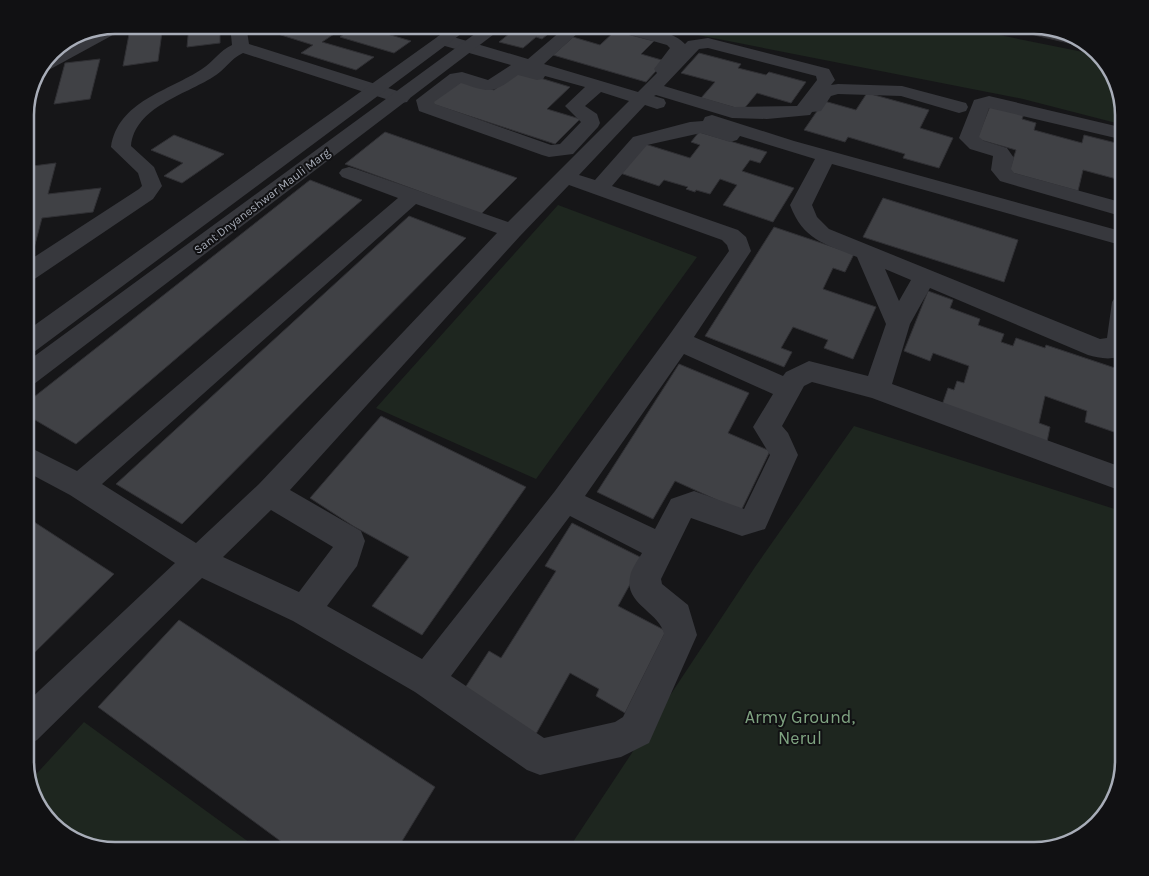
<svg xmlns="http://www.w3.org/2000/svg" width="1149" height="876" font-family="Karla,sans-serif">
  <rect width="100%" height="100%" fill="#161618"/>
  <path fill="#1e261f" d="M647,25H950L1098,55L1115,75L1124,114V125L1023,99Z
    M558,205L697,257L536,479L376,408Z
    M854,426L1124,512V762L1105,816L1074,842L1034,851H567L755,567Z
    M84,722L261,851H114L60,832L34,801L29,782Z"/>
  <path fill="#404145" stroke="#303034" d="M163,25L158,61L123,66L130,29Z
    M189,25H220V43L187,47Z
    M273,25H304L334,34L322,42L374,57L356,70L301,53L313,45L265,30Z
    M337,25H361L360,26L411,41L394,53L340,37L351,29Z
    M520,25H553L549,28L553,30L542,39L536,37L523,48L499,42Z
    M987,25H1030L1025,34Z
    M1034,25L1079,40L1077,45L1030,34Z
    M615,31L654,41L641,54L665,61L646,82L553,55L573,37L600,45Z
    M699,53L741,64L738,68L766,75L769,72L806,82L791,103L757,93L743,110L701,98L715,82L681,73Z
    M100,59L90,99L54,104L65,63Z
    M517,71L570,87L547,109L580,119L555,144L429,103L459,79L494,90Z
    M867,93L929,110L920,128L953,138L939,168L903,158L905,154L848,137L845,142L804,130L824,101L856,110Z
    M990,106L1024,114L1022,119L1036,123L1034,130L1082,143L1084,135L1124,145V181L1083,170L1078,191L1009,172L1016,150L977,139Z
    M385,132L517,178L481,214L345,164Z
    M699,132L767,152L760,163L750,160L742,171L794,188L773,222L723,205L737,185L720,179L710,194L696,190L695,192L686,189L688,187L664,180L659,186L620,173L645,144L690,158L700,145L691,142Z
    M174,135L224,154L182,183L164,176L183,163L151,150Z
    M56,163L48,194L101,188L93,212L42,218L33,252L25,253V167Z
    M310,180L362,200L76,444L25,414V404Z
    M883,198L1018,240L1004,282L863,237Z
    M409,216L466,238L182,524L116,484Z
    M774,227L854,254L845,272L833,268L823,289L876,307L853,359L824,348L828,340L793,327L781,348L792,352L784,367L705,336Z
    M928,291L953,300L950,308L980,319L978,325L1004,334L1001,342L1013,346L1016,338L1045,348L1046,345L1124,371V388L1117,433L1085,422L1087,411L1045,396L1039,423L1050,427L1046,447L941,408L948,388L954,390L957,381L964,383L969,366L933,353L930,361L904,351Z
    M679,364L749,393L728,433L770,451L741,511L675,481L653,519L597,492Z
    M381,416L526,487L422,635L372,606L409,557L353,526L310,498Z
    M25,516L114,574L25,662Z
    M572,523L644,559L618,606L666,631L625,713L596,696L599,689L570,673L532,741L459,697L489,651L501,658L556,571L545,566Z
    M179,620L435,787L396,851H294L98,707Z"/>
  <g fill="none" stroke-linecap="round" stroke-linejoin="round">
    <path fill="#37383d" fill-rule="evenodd" d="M115,25H122L111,36L45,72L36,73L49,55L85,36Z
      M230,25H246L249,44L407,94L410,98L407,102L401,103L395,102L243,53C230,59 225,70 213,77C185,95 135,107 131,146L154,167L162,186L153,199L33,280L25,282V263L139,189L142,186L138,173L111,147C118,101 169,91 202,69C213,62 219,51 232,45Z
      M410,25H429L430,26L428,29L422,31L412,28Z
      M568,25C598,25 664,21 685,44L688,41L708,38L829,69L835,80L831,85L838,84L902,86L966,103L968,107L966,111L959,113L901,96L838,94L831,96L821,111L812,112L810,115L767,119L732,118L656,95L654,96L664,99L666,103L664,107L657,109L645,105L579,175L595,180L633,137L690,122L703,121L705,117L712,115L794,141L1124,232V246L832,164L812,205L817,217L829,229L1100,339L1107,338L1112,302L1116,296L1124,294V352C1116,362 1099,358 1088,355L930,288L910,324L892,384L1124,468V492L872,398L812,382L804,386L782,426L788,433L798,455L765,529L742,536L691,518L661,579L662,584L688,605L697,635L649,743L621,757L540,775L527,770L415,692L293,621L202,578L37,740L25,746V704L175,563L70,495L25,471V445L77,471L398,198L342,177L339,173L342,169L349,167L356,169L508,222L629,101L601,92L585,106L597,114L600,123L598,127L573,154L549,157L542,155L419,111L416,100L450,74L462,72L488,80L511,65L438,44L436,40L438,36H450L528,59ZM588,29L621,32L667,45L670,48L654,69L657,73L638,92L544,64L580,31ZM708,48L816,76L817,80L797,106L734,107L664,86L699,49ZM518,75L537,80L543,79L545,76L585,87L565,106L581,122L560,144L551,145L435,104L434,102L461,83C491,93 492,94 518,75ZM701,133L730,142L737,140L740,136L815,159L790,205C804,241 824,243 857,257L886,324L868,376L809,361L786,372L783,376L694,337L751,251L746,237L738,230L612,186L647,145ZM569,185L722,240L727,245L729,251L670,334L555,491L422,659L327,606L357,566L365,541L361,531L290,490L520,236ZM416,204L497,233L259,484L196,543L102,484ZM885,269L911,280L899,301ZM684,354L773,394L753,427L770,455L744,509L694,491L671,499L655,529L585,496ZM271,510L333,547L299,592L223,557ZM570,516L642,553C638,560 631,569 630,577C624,604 660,612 664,634L623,717L615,722L544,738L451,676Z
      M989,96L1124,128V140L989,108L979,137L984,141L1007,148L1014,158L1011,169L1014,173L1124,203V217L1000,181L991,170L993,156L970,149L959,138L974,100Z"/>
    <path fill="#37383d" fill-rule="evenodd" d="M454,25H473L34,352L25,354V332Z
      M487,25H506L34,384L25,387V363Z"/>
  </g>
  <g text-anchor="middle" stroke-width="4" stroke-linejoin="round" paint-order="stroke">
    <g font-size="12" fill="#a8adb8" stroke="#111113">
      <text transform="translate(262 201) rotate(-37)" y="4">Sant Dnyaneshwar Mauli Marg</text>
    </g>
    <g font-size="18" fill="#7fa381" stroke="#111113">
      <text x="800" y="723">Army Ground,<tspan x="800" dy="21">Nerul</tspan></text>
    </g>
  </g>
  <path d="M0 0H1149V876H0ZM115 34H1034A81 81 0 0 1 1115 115V761A81 81 0 0 1 1034 842H115A81 81 0 0 1 34 761V115A81 81 0 0 1 115 34Z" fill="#111113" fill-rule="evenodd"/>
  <path fill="none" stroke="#a8adb8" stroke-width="2.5" d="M115 34H1034A81 81 0 0 1 1115 115V761A81 81 0 0 1 1034 842H115A81 81 0 0 1 34 761V115A81 81 0 0 1 115 34Z"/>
</svg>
